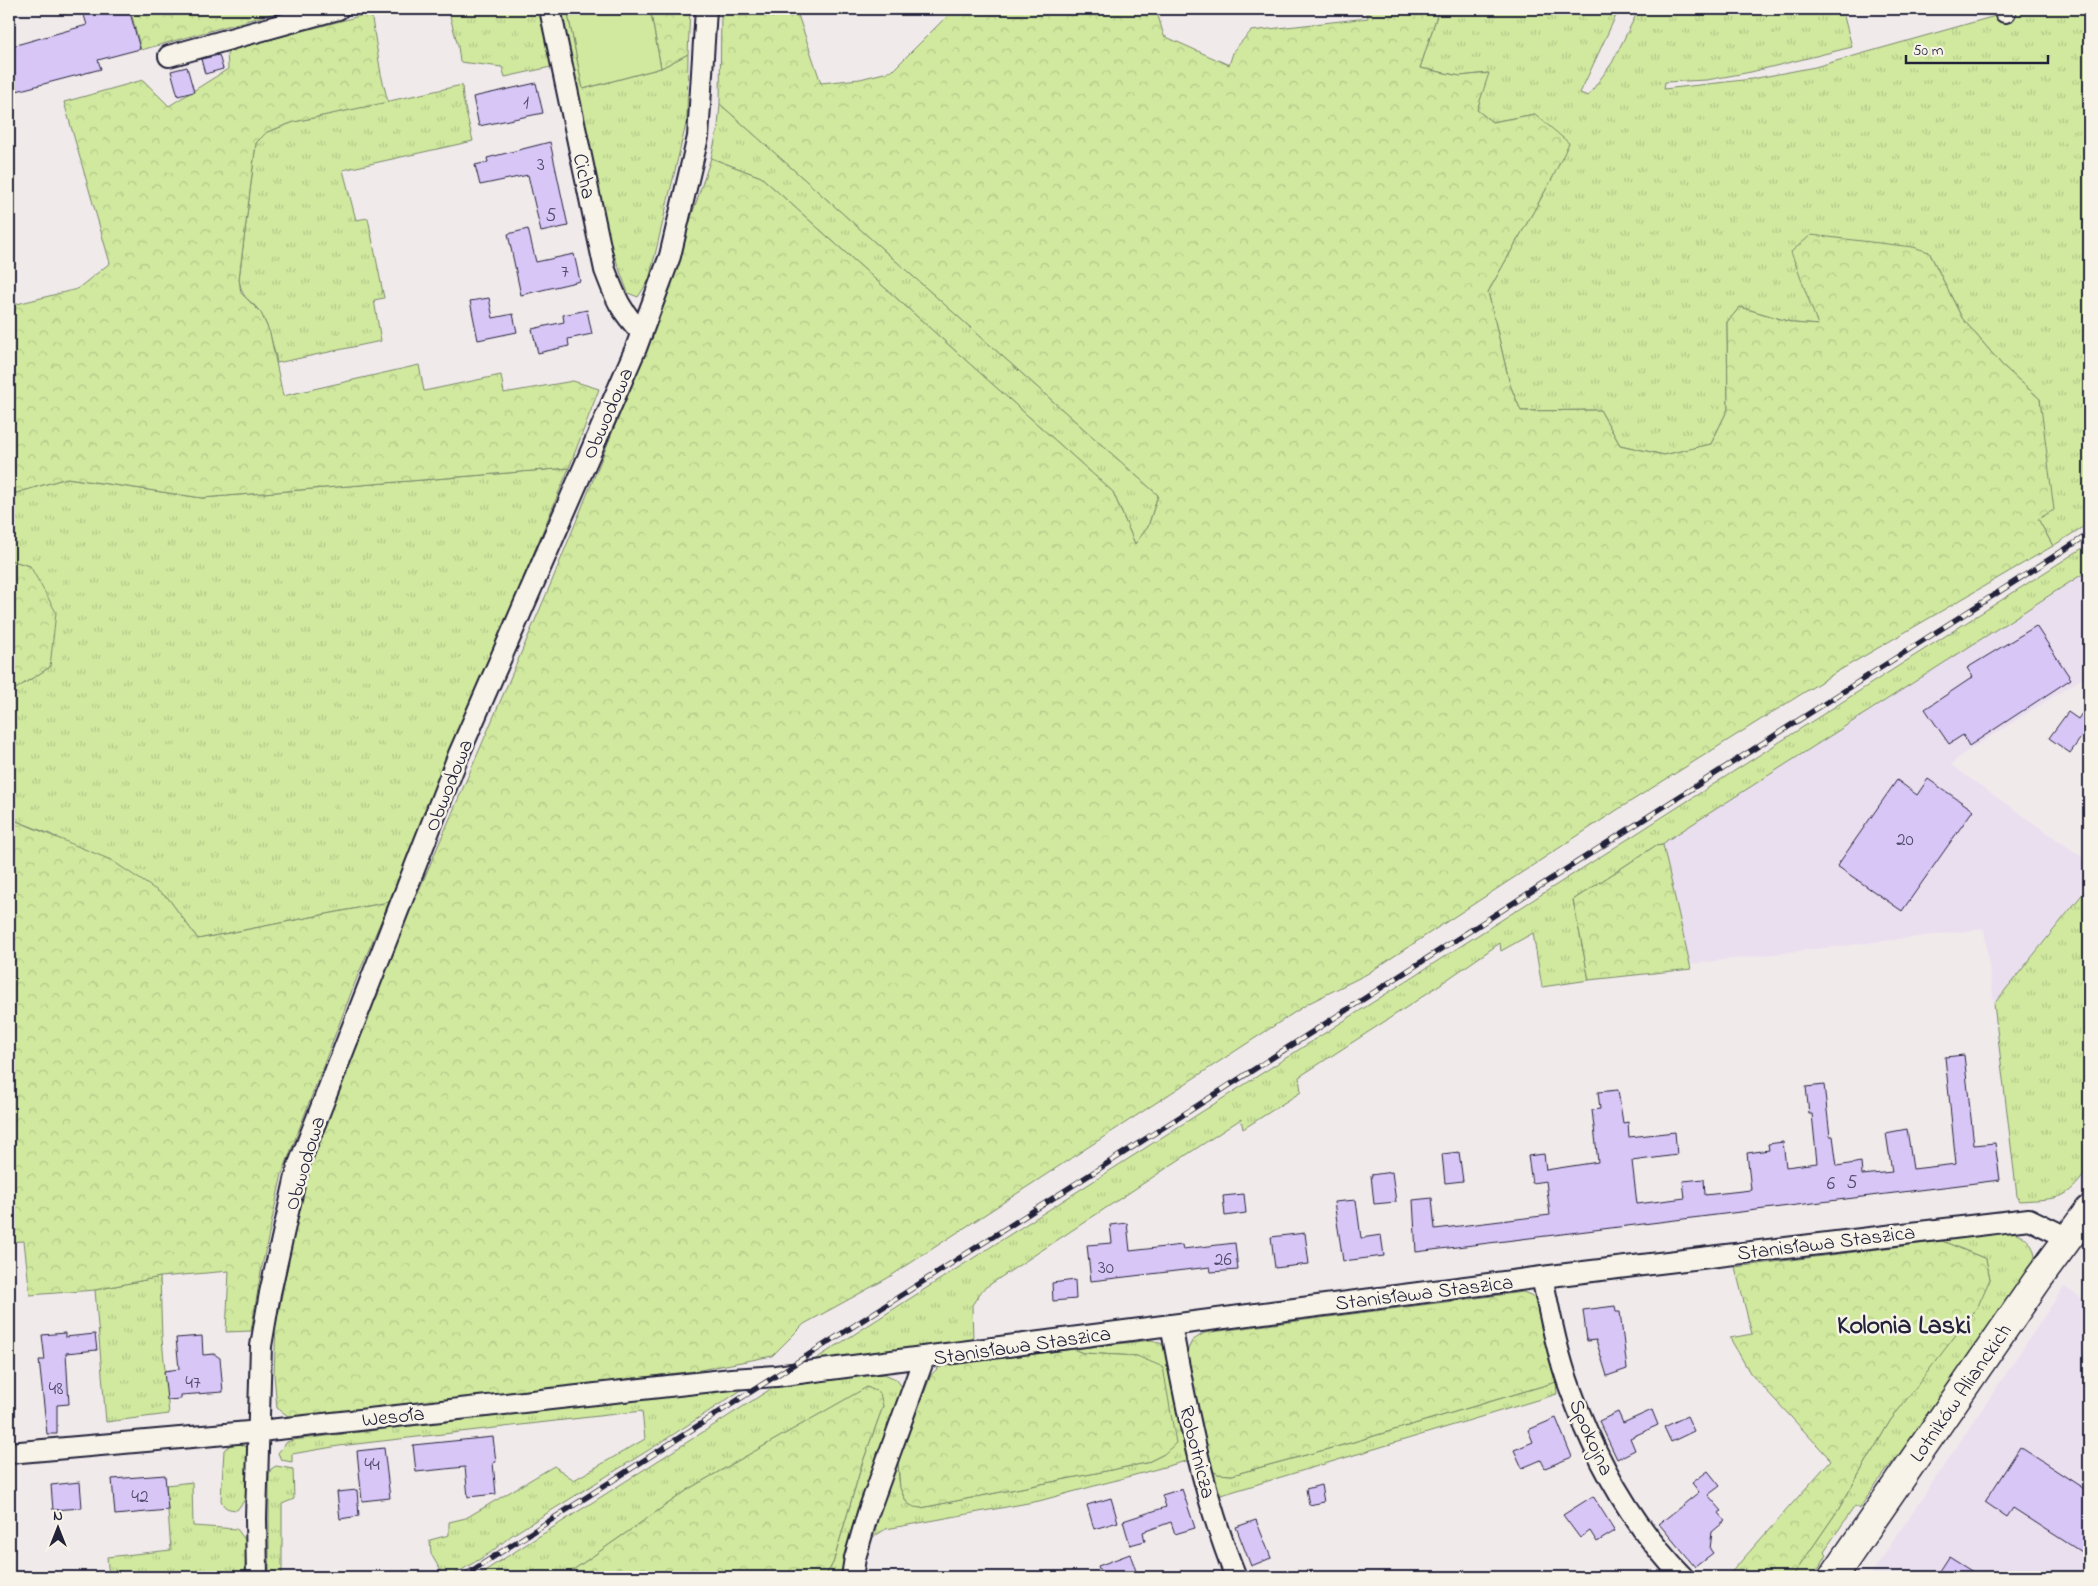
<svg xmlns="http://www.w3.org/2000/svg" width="2098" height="1586" font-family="'Indie Flower',sans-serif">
  <defs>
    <pattern id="grass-tufts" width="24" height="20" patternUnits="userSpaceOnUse" patternTransform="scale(1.25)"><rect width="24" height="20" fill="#d0e99e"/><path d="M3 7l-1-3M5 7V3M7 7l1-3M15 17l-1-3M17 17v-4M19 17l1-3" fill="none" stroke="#b2c889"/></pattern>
    <pattern id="forest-crowns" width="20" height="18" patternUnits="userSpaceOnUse" patternTransform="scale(1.25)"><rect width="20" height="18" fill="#d0e99e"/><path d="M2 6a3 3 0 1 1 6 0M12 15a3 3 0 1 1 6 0" fill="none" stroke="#b2c889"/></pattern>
  </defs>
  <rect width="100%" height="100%" fill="#f1eaeb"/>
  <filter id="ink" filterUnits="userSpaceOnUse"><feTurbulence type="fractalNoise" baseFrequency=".02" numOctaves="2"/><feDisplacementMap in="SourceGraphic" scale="10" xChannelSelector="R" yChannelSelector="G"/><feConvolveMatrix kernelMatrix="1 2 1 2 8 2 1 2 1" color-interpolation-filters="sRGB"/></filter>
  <g filter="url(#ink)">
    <path fill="#eadfef" d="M2089,570V674L1963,754L1951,765L2089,862V885L1994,1004L1984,929L1690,964L1663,845L1666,841Z
      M2064,1287L2089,1303V1577H1869Z"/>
    <path fill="url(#grass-tufts)" stroke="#79866c" d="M448,9H541L554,63L551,67L505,77L502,67L460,62L458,46Z
      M555,9H567L583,89L661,68L688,54L687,120L649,280L638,297L628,293L611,246Z
      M1439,9H1619L1580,93L1588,96L1612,63L1639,9H1842L1852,47L1751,72L1707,80L1665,82L1664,89L1752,79L1815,67L2020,9H2089V523L2053,546L2038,519L2040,399L2002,365L1962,318L1929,252L1818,325L1794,323L1740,307L1727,322L1728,409L1711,444L1664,455L1620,445L1600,410L1521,411L1510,385L1488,292L1553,177L1535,114L1492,122L1477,110L1488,73L1460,76L1420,68Z
      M462,85L463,99L473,141L343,170L356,220L368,218L384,298L374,300L381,341L277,363C273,346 270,329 261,314C251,297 243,304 239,279L256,143L267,132L294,122Z
      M720,104L1158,495L1148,527L1135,544L1113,492L761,177L711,158L718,127Z
      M569,468L389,902L198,939L168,898L50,834L9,818V693L50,667L30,566L9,560V495L67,478L202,498Z
      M2089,544V570L1666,841L1663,845L1655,846L1573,900L1589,980L1542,987L1533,933L1501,951L1500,943L1413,1003L1299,1077L1301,1092L1243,1129L1241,1119L983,1289L972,1305L973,1341L814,1360Z
      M2089,886V1168C2065,1202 2060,1198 2020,1201L2017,1196L1994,1004Z
      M2009,1231C2025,1234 2036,1245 2035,1262L1923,1425L1883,1474L1859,1509L1855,1506L1824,1551L1827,1554L1814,1577H1792L1838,1510L1890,1421L1977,1306L1990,1279L1986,1259L1942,1241Z
      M160,1277L162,1339L169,1414L106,1422L95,1290Z
      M1152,1340L1162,1344L1169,1354L1190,1460L1039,1501L886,1529L868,1540L881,1501L898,1462C899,1480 898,1505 921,1508L1146,1463L1164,1454L1137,1356L1083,1353L1073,1349Z
      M884,1374L896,1379L903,1388L849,1540L842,1577H825L833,1563L862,1464L883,1406L868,1387L692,1487L563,1577H475L777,1385Z
      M1556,1382L1557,1394L1218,1496L1209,1469L1218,1474L1232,1475L1350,1443Z
      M737,1387L743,1389L660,1443L512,1535L490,1553L450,1577H435L442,1573L431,1554L430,1540L449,1535V1522L466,1518L554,1466L574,1480L645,1439L642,1411L339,1446L292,1454V1462L281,1460L278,1453L287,1442L293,1440Z
      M232,1444H240L249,1448L247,1497L237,1510C228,1509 224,1509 221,1500L224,1450Z
      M276,1466L293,1469L294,1499L282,1504V1577H269V1474L271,1469Z
      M192,1482L193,1526L237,1529L246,1541L245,1577H109L107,1557L171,1550L166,1485Z"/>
    <path fill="url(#forest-crowns)" stroke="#79866c" d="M130,9H289L141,50Z
      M650,9H690L688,54L661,68Z
      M721,9H796L821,83L860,79L892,71L954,9H1156L1164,36L1229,65L1234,50L1251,31L1368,18L1366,9H1439L1420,68L1460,76L1489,73L1477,110L1492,122L1535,114L1569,143L1553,177L1488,292L1510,385L1521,411L1600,410L1620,445L1664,455L1711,444L1728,409L1727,322L1740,307L1794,323L1818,325L1791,252L1811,235L1913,247L1929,252L1962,318L2002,365L2040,399L2054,510L2038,519L2053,546L1835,673L1617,810L1367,974L1309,1003L886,1279L804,1324L772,1356L695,1371L312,1417L288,1416L277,1408L274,1374L276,1325L304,1182L389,960L552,581L651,337L711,158L761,177L1113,492L1135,544L1148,527L1158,495L720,104Z
      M371,13L381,74L388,102L294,122L267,132L256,143L239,279L241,293L261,313L270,333L283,396L419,365L424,391L501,375L504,393L573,381L599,389L569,468L202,498L67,478L9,495V306L77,289L110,263L64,102L143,80L169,106L228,69L227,51Z
      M9,560L30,566L56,612L50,667L9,693Z
      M9,818L111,860L168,898L198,939L389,902L356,980L282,1174L262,1266L251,1331L226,1332L229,1271L160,1277L95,1290L30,1295L24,1241L9,1242Z
      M1663,845L1691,969L1589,980L1573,900L1655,846Z
      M1942,1241L1986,1259L1990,1279L1978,1306L1890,1421L1838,1510L1792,1577H1727L1831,1460L1750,1373L1730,1338L1752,1334L1735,1267Z
      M1523,1292L1531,1295L1536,1300L1556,1382L1350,1443L1232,1475L1218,1474L1209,1469L1190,1385L1187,1351L1192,1341L1204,1333Z
      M1073,1349L1083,1353L1137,1356L1163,1367L1176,1443L1164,1454L1146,1463L921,1508L914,1507L907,1503L900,1488L898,1462L931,1375L938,1368L947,1365Z
      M867,1387L880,1393L883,1406L862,1464L833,1563L825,1577H563L692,1487Z"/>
    <path fill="#d0e99e" stroke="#79866c" d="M567,9H650L661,68L583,89Z"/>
    <path fill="#d8c6f7" stroke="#22223b" d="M96,9H129L140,49L98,60L101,69L9,93V47L87,25L83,12Z
      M219,55L223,69L205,74L201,59Z
      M187,67L194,92L178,96L171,71Z
      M536,83L543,113L479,126L473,97Z
      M550,142L568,226L541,232L528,175L480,185L475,165L488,162L487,158Z
      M528,229L536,262L574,254L580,281L521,295L508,234Z
      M489,298L493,318L513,314L517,332L478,340L470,301Z
      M587,310L592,334L568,339L569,346L538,353L532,329L564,322L563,315Z
      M2036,626L2071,679L1969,746L1963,735L1949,744L1925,709L1973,677L1967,668Z
      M2089,703V740L2083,735L2070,753L2049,738L2068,712L2078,719Z
      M1928,779L1973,810L1902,911L1837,866L1897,780L1917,795Z
      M1964,1055L1974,1145L1995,1143L2000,1180L1416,1252L1413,1200L1432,1198L1435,1229L1550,1215L1546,1181L1532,1183L1528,1156L1544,1154L1546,1170L1598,1162L1592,1110L1600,1109L1598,1092L1618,1090L1623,1123L1628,1122L1629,1137L1675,1132L1677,1155L1632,1161L1637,1204L1685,1198L1683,1181L1704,1179L1705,1195L1751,1190L1747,1153L1769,1150L1768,1144L1783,1142L1786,1167L1817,1163L1812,1114H1809L1806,1087L1824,1085L1830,1136H1833L1837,1166L1861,1162L1862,1175L1892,1172L1886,1133L1907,1129L1913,1169L1956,1164L1945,1057Z
      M1459,1152L1463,1181L1445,1183L1442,1154Z
      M1392,1172L1396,1202L1374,1204L1371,1175Z
      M1244,1194L1246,1213L1225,1216L1223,1196Z
      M1356,1200L1361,1238L1381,1235L1384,1256L1343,1261L1334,1202Z
      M1127,1223L1130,1251L1182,1245L1183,1249L1235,1243L1238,1270L1211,1272L1210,1267L1091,1281L1087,1245L1112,1243L1110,1225Z
      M1305,1233L1309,1264L1275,1268L1271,1237Z
      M1075,1280L1076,1299L1053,1301L1052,1283Z
      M1615,1306L1616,1312H1620L1627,1369L1607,1376L1596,1340L1587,1341L1583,1310Z
      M65,1333V1337L95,1334L97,1350L66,1353L69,1404L57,1405V1434H47L39,1360H45L42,1335Z
      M202,1336L203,1355L214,1354L220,1358L223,1392L181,1395V1399L167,1400L164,1371L179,1369L176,1338Z
      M1652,1410L1658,1425L1630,1438L1635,1450L1617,1459L1599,1421L1618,1412L1623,1423Z
      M1687,1416L1694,1431L1671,1442L1664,1427Z
      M1556,1418L1572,1457L1545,1468L1541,1460L1522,1468L1514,1450L1533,1442L1528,1430Z
      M493,1437L496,1462L493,1463L496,1494L468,1497L465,1467L416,1472L413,1445Z
      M2020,1447L2089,1492V1557L2013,1508L2007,1517L1985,1502Z
      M384,1448L390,1498L362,1501L357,1451Z
      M1708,1471L1720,1486L1708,1495L1722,1511L1718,1513L1725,1521L1712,1532L1710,1549L1713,1553L1695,1567L1659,1524L1699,1492L1692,1483Z
      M165,1475L168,1510L115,1515L112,1479Z
      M80,1482L82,1508L53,1510L51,1485Z
      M1321,1485L1324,1502L1309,1505L1306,1489Z
      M1182,1489L1195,1528L1175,1534L1171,1522L1143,1532L1145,1541L1130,1545L1123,1521L1166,1507L1162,1495Z
      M357,1490L359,1516L340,1519L337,1492Z
      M1593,1496L1615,1531L1597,1542L1590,1531L1580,1538L1563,1515Z
      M1111,1498L1118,1522L1094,1529L1087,1505Z
      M1256,1520L1271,1558L1251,1566L1236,1527Z
      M1130,1554L1136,1571L1119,1577H1102L1098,1566Z
      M1949,1557L1981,1577H1936Z"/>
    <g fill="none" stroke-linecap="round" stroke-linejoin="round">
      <defs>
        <path id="street" d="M550,9L605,270C616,299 620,310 642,333
          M2004,9L2005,12
          M169,56L338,9
          M1542,1277C1550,1314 1557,1353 1570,1388C1595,1458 1631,1524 1683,1577
          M1171,1325C1187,1411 1203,1496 1236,1577
          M9,1453L260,1431L732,1379L776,1376L1542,1277L2029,1219L2068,1238
          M257,1577L256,1518L261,1346L270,1293L298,1167L459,754L636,348L670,256L698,137L706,9
          M852,1577L855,1558L868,1513L924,1358"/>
        <g id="secondary">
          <path id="s1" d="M1833,1577L2039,1278L2089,1210"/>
        </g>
      </defs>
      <use href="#street" stroke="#22223b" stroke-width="24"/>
      <use href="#secondary" stroke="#22223b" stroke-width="31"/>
      <use href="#street" stroke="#f7f3e8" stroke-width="20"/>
      <use href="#secondary" stroke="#f7f3e8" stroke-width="28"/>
      <defs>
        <path id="rail" d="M462,1577L2089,534"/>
      </defs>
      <use href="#rail" stroke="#22223b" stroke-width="5.5"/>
      <use href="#rail" stroke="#f7f3e8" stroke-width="4" stroke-dasharray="11" stroke-linecap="butt"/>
    </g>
  </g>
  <g text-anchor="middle" stroke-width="5" stroke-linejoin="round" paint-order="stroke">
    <g font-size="19" fill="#504b6a">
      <text x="526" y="108">1</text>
      <text x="541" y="170">3</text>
      <text x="551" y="221">5</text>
      <text x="565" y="277">7</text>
      <text x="1905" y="845">20</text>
      <text x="1852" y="1188">5</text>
      <text x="1831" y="1189">6</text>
      <text x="1223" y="1265">26</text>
      <text x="1106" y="1273">30</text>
      <text x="193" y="1388">47</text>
      <text x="56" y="1394">48</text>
      <text x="372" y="1470">44</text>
      <text x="140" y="1502">42</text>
    </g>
    <g font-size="21" fill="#22223b" stroke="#f7f3e8">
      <text transform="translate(585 176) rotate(78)" y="7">Cicha</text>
      <text transform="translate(607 413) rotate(-66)" y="7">Obwodowa</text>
      <text transform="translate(448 785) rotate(-68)" y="7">Obwodowa</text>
      <text transform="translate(304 1163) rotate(-73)" y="7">Obwodowa</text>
      <text transform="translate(1826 1242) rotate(-7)" y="7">Stanisława Staszica</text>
      <text transform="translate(1424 1292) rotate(-7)" y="7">Stanisława Staszica</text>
      <text transform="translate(1022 1345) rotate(-8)" y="7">Stanisława Staszica</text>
      <text dy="7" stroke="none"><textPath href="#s1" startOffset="224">Lotników Alianckich</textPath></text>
      <text transform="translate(393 1416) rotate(-6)" y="7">Wesoła</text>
      <text transform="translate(1592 1437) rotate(66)" y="7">Spokojna</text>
      <text transform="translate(1198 1452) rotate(76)" y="7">Robotnicza</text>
    </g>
    <g font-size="26" font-weight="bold" fill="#22223b" stroke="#f7f3e8">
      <text x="1904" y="1333">Kolonia Laski</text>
    </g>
  </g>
  <rect width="2098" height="1586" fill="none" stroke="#f7f3e8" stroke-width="30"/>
  <rect x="15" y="15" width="2068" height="1556" fill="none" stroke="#22223b" stroke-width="2" filter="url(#ink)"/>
  <g transform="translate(58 1528)" stroke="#f7f3e8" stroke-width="4" paint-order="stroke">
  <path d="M0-4L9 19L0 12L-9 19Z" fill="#22223b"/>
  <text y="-8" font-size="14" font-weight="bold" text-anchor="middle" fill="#22223b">N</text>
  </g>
  <path d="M1906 55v8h142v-8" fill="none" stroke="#22223b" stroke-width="2.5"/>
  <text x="1913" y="55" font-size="15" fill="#22223b" stroke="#f7f3e8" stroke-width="4" paint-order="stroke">50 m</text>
</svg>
